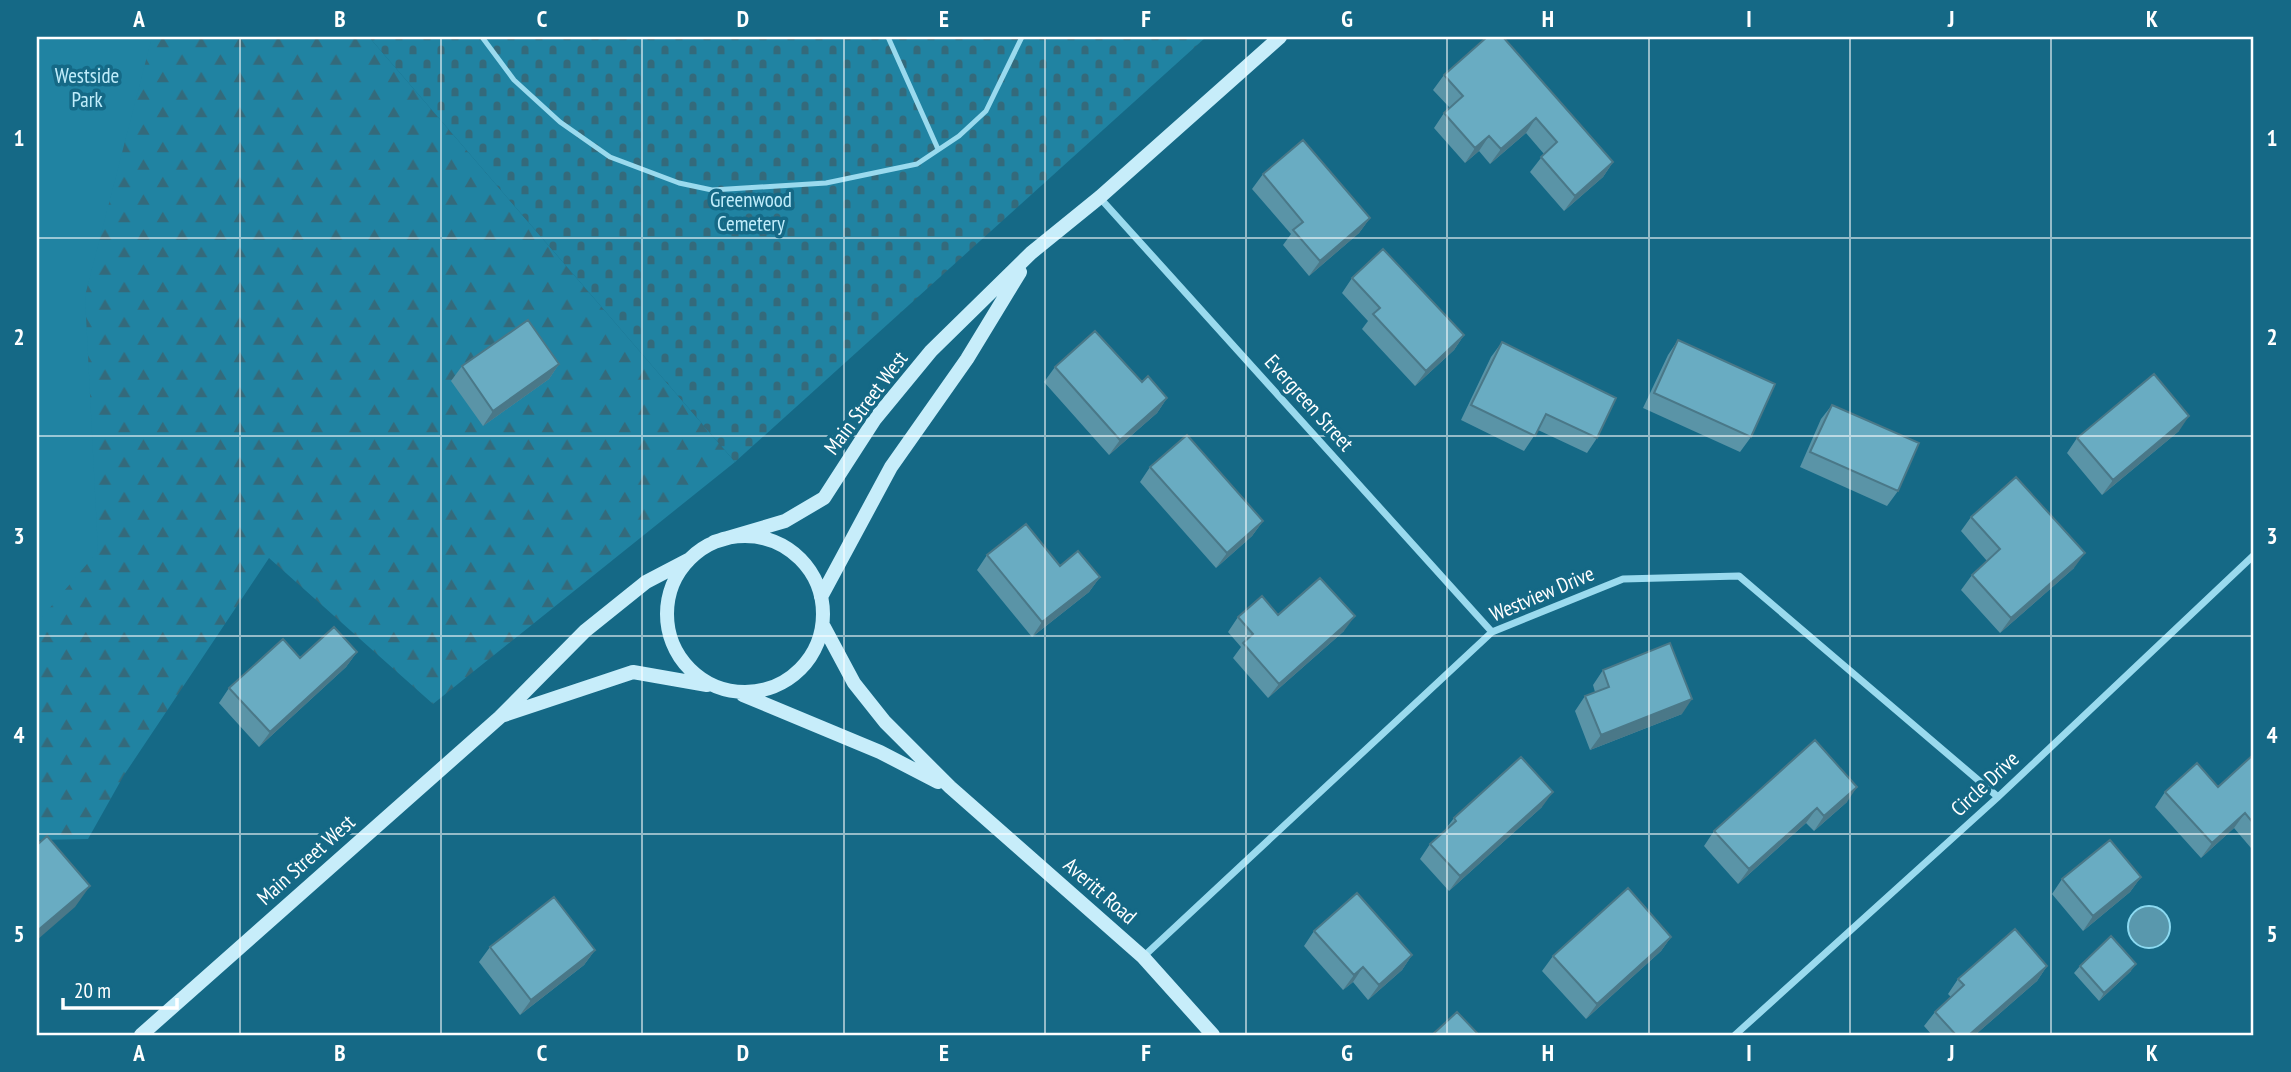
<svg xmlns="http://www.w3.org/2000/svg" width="2291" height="1072" font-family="'PT Sans Narrow',sans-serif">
  <defs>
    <pattern id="forest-firs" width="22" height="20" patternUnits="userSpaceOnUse" patternTransform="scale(1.75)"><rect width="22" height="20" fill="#2083a2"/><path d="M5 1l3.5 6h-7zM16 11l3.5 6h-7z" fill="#346a7b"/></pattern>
    <pattern id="cemetery-stones" width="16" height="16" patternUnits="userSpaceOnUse" patternTransform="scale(1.75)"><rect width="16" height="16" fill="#2083a2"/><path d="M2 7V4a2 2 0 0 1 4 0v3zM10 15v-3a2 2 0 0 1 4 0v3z" fill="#346a7b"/></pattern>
  </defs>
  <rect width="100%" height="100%" fill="#156986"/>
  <path fill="url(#forest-firs)" d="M37,37H369L735,462L433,704L269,558L124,775L88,839L37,840Z"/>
  <path fill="url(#cemetery-stones)" d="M369,37H1206L735,462Z"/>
  <path fill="#2083a2" d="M37,37H152L85,296L98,551L37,623Z"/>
  <path fill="#5998ad" stroke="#8cdaf1" stroke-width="2" d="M2128 927a21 21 0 1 1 42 0a21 21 0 1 1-42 0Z"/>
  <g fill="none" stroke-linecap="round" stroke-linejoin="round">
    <path stroke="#9adaee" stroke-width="5" d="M482,37L514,80L560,122L610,157L679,183L712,190L826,183L917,164L959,136L986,111L1022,37
      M888,37L938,149"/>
    <path stroke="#9adaee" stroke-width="7" d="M1100,198L1492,632
      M1143,957L1492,632L1623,579L1739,576L1998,797
      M1735,1035L1998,797L2254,555"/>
    <path stroke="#c7edfa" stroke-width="14" d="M667 614a78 78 0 1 1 156 0a78 78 0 1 1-156 0Z
      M714,542L785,521L824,498L875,419L931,351L1031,253L1100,197L1280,37
      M821,597L891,467L967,359L1020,272
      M824,627L854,683L885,722L950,787L1143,957L1213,1035
      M743,695L880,752L938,782
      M504,715L633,672L707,685
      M141,1035L500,717L585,631L646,582L690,559"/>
  </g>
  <path fill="#5a94a7" d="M1487,37L1613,162L1603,177L1564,211L1530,172L1544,154L1526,133L1490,164L1479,151L1465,163L1434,128L1444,113L1450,108L1433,90L1444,75Z
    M1263,174L1370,218L1359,233L1309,276L1283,245L1291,234L1252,189Z
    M1352,278L1464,335L1454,350L1415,386L1362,329L1368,321L1342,293Z
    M1678,340L1751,437L1740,452L1643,408L1668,355Z
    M1502,342L1597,438L1587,453L1538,430L1524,451L1461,420L1491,357Z
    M559,364L549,379L483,426L451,381L462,366Z
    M1055,367L1142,382L1167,398L1157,413L1109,455L1044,382Z
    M1832,405L1898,491L1887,506L1800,467L1821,419Z
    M2179,431L2102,495L2067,453L2077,438Z
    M1150,467L1263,521L1252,536L1216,568L1140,482Z
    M1971,517L2074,568L2000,633L1961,590L1972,575L1987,561L1961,531Z
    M987,555L1060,566L1100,577L1089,592L1032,637L977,570Z
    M1278,615L1344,631L1268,698L1233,658L1241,647L1228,632L1238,617Z
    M357,652L346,667L259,747L219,703L229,688L300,658Z
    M1603,670L1682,714L1590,750L1575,711L1585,696L1595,692L1593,685Z
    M2254,754V845L2251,848L2234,828L2201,858L2155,807L2165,792L2218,787Z
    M1847,802L1814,831L1806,823L1738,884L1704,846L1714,831Z
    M1542,807L1449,891L1420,859L1430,844L1444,831L1454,818Z
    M2141,877L2130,892L2083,931L2052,894L2062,879Z
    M1314,931L1412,955L1402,970L1368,1000L1353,982L1343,990L1304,946Z
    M1671,937L1661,951L1586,1019L1542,971L1553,956Z
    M490,947L595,950L584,965L520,1015L479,962Z
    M2047,966L2037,981L1975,1035H1932L1924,1026L1935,1012L1951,997L1948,994L1958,979Z
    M2080,966L2131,971L2099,1001L2074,973Z"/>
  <path fill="#4a7888" d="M1536,118L1526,133L1490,164L1501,149Z
    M1489,136L1479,151L1465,163L1475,148Z
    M1613,162L1603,177L1564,211L1575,196Z
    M1370,218L1359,233L1309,276L1320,261Z
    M1464,335L1454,350L1415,386L1426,371Z
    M559,364L549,379L483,426L493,411Z
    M1167,398L1157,413L1109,455L1120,440Z
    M2189,416L2179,431L2102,495L2113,480Z
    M1263,521L1252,536L1216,568L1227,553Z
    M2085,553L2074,568L2000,633L2011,618Z
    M1100,577L1089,592L1032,637L1042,622Z
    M1355,616L1344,631L1268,698L1279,684Z
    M357,652L346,667L259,747L270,732Z
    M1692,699L1682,714L1590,750L1601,735Z
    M1857,787L1847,802L1814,831L1824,816Z
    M1553,792L1542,807L1449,891L1460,876Z
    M1817,808L1806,823L1738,884L1749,869Z
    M2245,813L2234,828L2201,858L2212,843Z
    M2141,877L2130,892L2083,931L2093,916Z
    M90,886L75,907L37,940V931Z
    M1671,937L1661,951L1586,1019L1597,1004Z
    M595,950L584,965L520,1015L531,1000Z
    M1412,955L1402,970L1368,1000L1379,985Z
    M2136,964L2131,971L2099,1001L2104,993Z
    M2047,966L2037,981L1975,1035H1969Z
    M1363,967L1353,982L1343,990L1354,975Z"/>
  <path fill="#69acc2" stroke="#4a7888" stroke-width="2" d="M1487,37H1503L1613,162L1575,196L1541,157L1557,142L1536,118L1501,149L1489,136L1475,148L1444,113L1463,96L1444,75Z
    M1303,140L1370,218L1320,261L1293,230L1303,222L1263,174Z
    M1383,249L1464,335L1426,371L1373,314L1380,308L1352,278Z
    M528,320L559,364L493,411L462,366Z
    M1095,331L1142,382L1148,376L1167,398L1120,440L1055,367Z
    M1678,340L1775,384L1751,437L1654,393Z
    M1502,342L1616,398L1597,438L1546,414L1535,436L1471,405Z
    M2154,374L2189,416L2113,480L2077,438Z
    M1832,405L1919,443L1898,491L1810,452Z
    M1187,435L1263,521L1227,553L1150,467Z
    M2016,477L2085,553L2011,618L1972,575L2000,549L1971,517Z
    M1026,524L1060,566L1078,551L1100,577L1042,622L987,555Z
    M1320,578L1355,616L1279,684L1243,643L1253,634L1238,617L1262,596L1278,615Z
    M334,627L357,652L270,732L229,688L283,639L300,658Z
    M1670,643L1692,699L1601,735L1585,696L1609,687L1603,670Z
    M1815,740L1857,787L1824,816L1817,808L1749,869L1714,831Z
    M2254,754V824L2245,813L2212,843L2165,792L2197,763L2218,787Z
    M1521,757L1553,792L1460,876L1430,844L1456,821L1454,818Z
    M47,836L90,886L37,931V845Z
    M2110,840L2141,877L2093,916L2062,879Z
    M1628,888L1671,937L1597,1004L1553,956Z
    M1357,893L1412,955L1379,985L1363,967L1354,975L1314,931Z
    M554,897L595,950L531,1000L490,947Z
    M2015,929L2047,966L1969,1035H1956L1935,1012L1964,985L1958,979Z
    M2111,936L2136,964L2104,993L2080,966Z
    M1457,1012L1479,1035H1432Z"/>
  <path fill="none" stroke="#fff" stroke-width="2" stroke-opacity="0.55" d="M240,37V1035M441,37V1035M642,37V1035M844,37V1035M1045,37V1035M1246,37V1035M1447,37V1035M1649,37V1035M1850,37V1035M2051,37V1035M37,238H2254M37,436H2254M37,636H2254M37,834H2254"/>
  <g text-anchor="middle" stroke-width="7" stroke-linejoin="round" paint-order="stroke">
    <g font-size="21" fill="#c0edfb" stroke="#156986">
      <text x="87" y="83">Westside<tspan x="87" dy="24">Park</tspan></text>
      <text x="751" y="207">Greenwood<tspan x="751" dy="24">Cemetery</tspan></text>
    </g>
    <g font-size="21" fill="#fff" stroke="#156986">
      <text transform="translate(866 403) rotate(-53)" y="7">Main Street West</text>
      <text transform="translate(1309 403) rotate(48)" y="7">Evergreen Street</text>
      <text transform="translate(1542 594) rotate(-23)" y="7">Westview Drive</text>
      <text transform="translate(1985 784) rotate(-43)" y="7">Circle Drive</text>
      <text transform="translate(306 860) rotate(-42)" y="7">Main Street West</text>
      <text transform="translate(1100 891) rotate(41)" y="7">Averitt Road</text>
    </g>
  </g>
  <rect width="2291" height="1072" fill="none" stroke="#156986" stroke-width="77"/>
  <path d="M63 998v10h114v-10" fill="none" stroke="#ffffff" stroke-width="3.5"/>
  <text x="74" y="998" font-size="21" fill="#ffffff" stroke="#156986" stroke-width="5" paint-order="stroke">20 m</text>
  <rect x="38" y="38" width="2214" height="996" fill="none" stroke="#fff" stroke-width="2.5"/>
  <g font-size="23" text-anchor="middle" font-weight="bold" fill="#fff">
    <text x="139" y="27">A</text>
    <text x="340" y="27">B</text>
    <text x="542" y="27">C</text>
    <text x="743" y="27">D</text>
    <text x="944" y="27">E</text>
    <text x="1146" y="27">F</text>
    <text x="1347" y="27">G</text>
    <text x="1548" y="27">H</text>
    <text x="1749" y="27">I</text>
    <text x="1951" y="27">J</text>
    <text x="2152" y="27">K</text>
    <text x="19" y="146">1</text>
    <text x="2272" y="146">1</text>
    <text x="19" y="345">2</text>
    <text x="2272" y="345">2</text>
    <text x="19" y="544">3</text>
    <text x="2272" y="544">3</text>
    <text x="19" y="743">4</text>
    <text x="2272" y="743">4</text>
    <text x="19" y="942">5</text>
    <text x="2272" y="942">5</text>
    <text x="139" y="1061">A</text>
    <text x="340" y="1061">B</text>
    <text x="542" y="1061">C</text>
    <text x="743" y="1061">D</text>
    <text x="944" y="1061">E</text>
    <text x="1146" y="1061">F</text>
    <text x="1347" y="1061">G</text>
    <text x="1548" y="1061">H</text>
    <text x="1749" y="1061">I</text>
    <text x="1951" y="1061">J</text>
    <text x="2152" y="1061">K</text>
  </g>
</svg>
